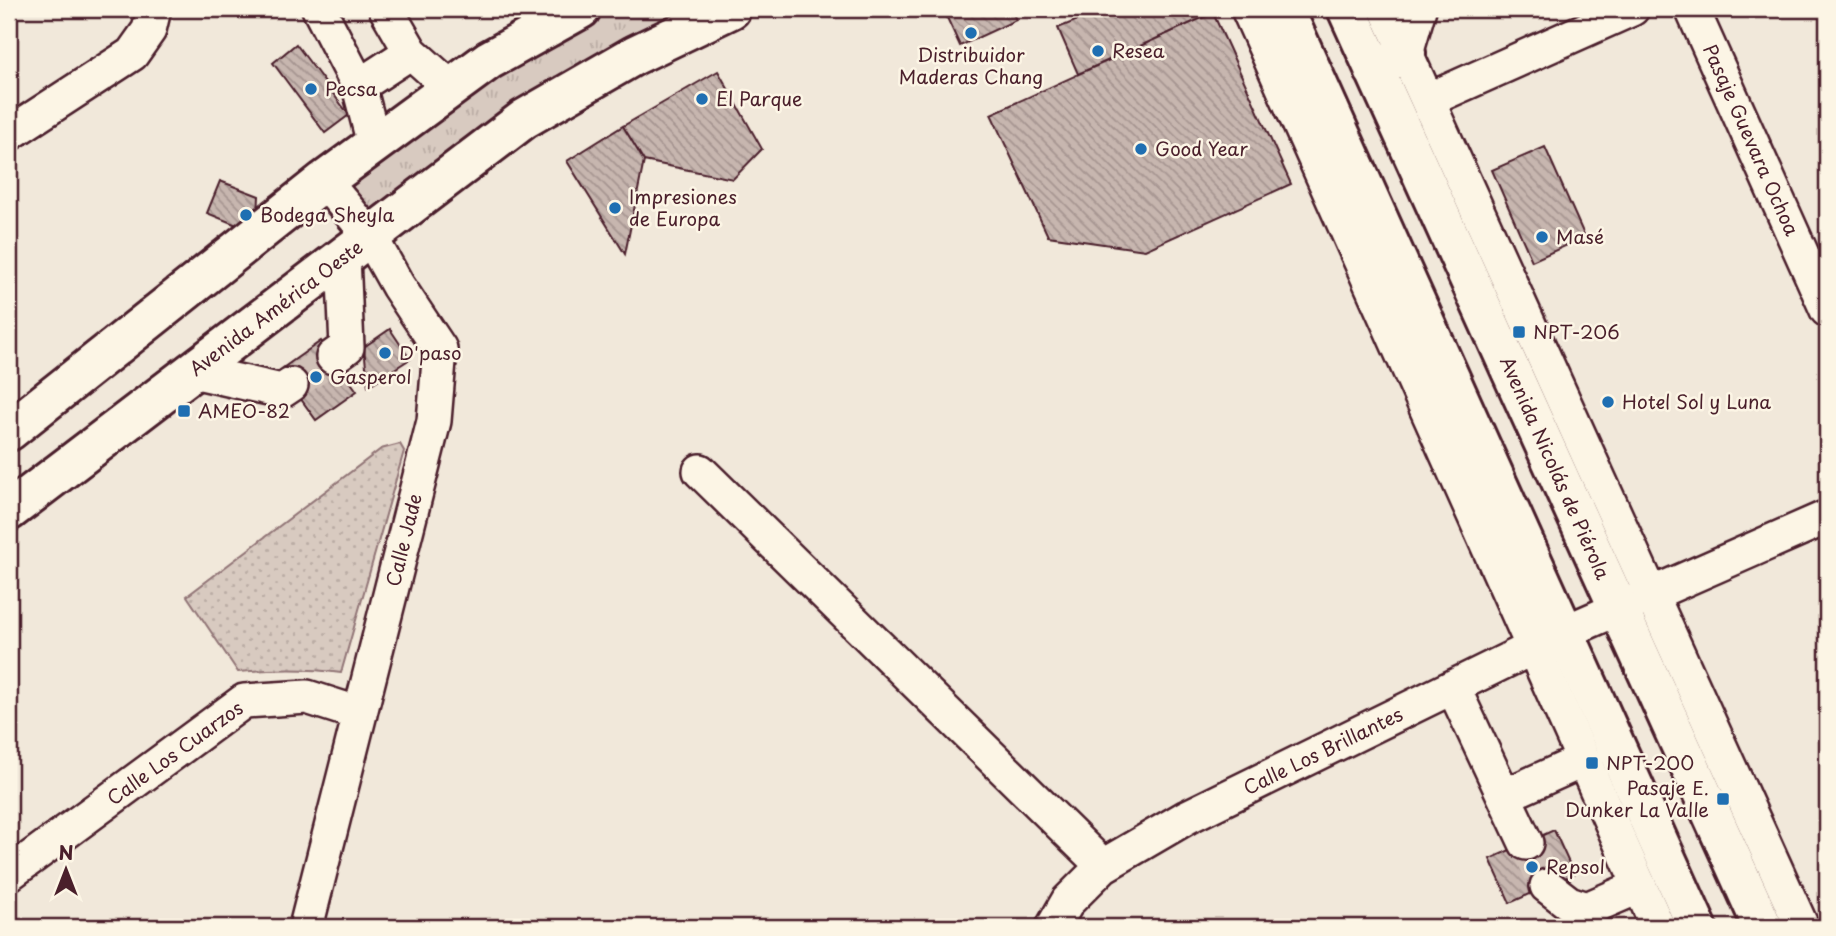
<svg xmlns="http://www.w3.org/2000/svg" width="1836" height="936" font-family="'Playpen Sans',sans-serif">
  <defs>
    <pattern id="grass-tufts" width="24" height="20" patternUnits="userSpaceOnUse" patternTransform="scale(1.75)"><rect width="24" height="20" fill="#d8cac0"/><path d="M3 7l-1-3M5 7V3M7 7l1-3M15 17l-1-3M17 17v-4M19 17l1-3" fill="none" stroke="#bbada5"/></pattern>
    <pattern id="park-dots" width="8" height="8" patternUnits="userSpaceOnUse" patternTransform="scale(1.75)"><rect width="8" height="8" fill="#d8cac0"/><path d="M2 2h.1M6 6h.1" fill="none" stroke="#bbada5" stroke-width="1.8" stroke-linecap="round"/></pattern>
    <pattern id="building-back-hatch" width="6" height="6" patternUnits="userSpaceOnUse" patternTransform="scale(1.75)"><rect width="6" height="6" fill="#c7b6af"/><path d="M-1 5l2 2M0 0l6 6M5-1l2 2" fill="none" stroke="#a4938f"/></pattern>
  </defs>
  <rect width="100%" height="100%" fill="#f1e8da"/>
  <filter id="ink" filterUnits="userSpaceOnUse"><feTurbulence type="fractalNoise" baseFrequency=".0143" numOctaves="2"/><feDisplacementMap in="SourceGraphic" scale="14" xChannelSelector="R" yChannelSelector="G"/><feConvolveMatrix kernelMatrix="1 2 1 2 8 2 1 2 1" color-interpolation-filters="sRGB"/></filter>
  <g filter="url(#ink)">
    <path fill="url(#grass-tufts)" stroke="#917476" stroke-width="2" d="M611,9H706L372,219L343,180L513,57Z"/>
    <path fill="url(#park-dots)" stroke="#917476" stroke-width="2" d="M400,444L404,451L341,673C307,668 272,669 238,672L187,596L381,449Z"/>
    <path fill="url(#building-back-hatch)" stroke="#4a1f2b" stroke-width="2" d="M943,9H1011L1016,20L960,46Z
      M1105,9H1211L1213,13L1078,74L1058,28Z
      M1213,13L1291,184L1145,250L1048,236L991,114Z
      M296,44L349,115L325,133L273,63Z
      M718,71L762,149L733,179L644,161L623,126Z
      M623,126L644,161L625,254L567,161Z
      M1545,147L1585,237L1532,261L1492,170Z
      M220,181L259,196L258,216L244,228L207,213Z
      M390,329L410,359L368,386L364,347Z
      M321,341L357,391L316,420L280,370Z
      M1554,830L1574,874L1510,903L1490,859Z"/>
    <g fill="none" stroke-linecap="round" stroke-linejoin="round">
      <path stroke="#d0c0b7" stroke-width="33" stroke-dasharray="33 17" stroke-linecap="butt" d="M291,385L333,357
        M1526,843L1547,886"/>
      <defs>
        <path id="minor" d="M319,9L359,86
          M386,9L411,52
          M1248,9L1658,927
          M1386,9L1802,927
          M1692,9L1827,310
          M1406,53L1419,9
          M1428,100L1632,9
          M9,134L132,54L149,30L154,9
          M374,144L359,86L411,52L451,88
          M333,357L347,347L343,257
          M192,371L282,391L291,385
          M700,471L1103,866
          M1453,687L1526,843
          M1504,796L1584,760
          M9,874L244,701L307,697L360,714
          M1547,886L1569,903L1587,909L1640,886
          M306,927L434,421L440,349L398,286L370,236L324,181
          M1053,927L1068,901L1103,866L1187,817L1565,632L1827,517"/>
        <path id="major" d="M9,431L324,181L489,60L581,9
          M9,511L524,119L635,55L731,9"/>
        <path id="highway" d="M1284,9L1697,927
          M1347,9L1763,927
          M1374,70L1406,53"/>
      </defs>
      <use href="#minor" stroke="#4a1f2b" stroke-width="38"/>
      <use href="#major" stroke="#4a1f2b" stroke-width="44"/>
      <use href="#highway" stroke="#4a1f2b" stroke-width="44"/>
      <use href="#minor" stroke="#fcf5e5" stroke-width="33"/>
      <use href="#major" stroke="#fcf5e5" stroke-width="38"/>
      <use href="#highway" stroke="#fcf5e5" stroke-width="38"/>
    </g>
  </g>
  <g fill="#1f6fb2" stroke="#fcf5e5" stroke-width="2.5">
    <circle cx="971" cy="33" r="7"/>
    <circle cx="1098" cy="51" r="7"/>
    <circle cx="311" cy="89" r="7"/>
    <circle cx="702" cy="99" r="7"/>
    <circle cx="1141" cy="149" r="7"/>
    <circle cx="615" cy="208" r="7"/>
    <circle cx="246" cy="215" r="7"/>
    <circle cx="1542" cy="237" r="7"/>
    <rect x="1512" y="325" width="14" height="14" rx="3.5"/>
    <circle cx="385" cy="353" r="7"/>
    <circle cx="316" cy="377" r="7"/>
    <circle cx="1608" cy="402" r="7"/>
    <rect x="177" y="404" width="14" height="14" rx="3.5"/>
    <rect x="1585" y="756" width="14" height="14" rx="3.5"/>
    <rect x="1716" y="792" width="14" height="14" rx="3.5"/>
    <circle cx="1532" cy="867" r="7"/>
  </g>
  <g text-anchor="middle" stroke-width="5" stroke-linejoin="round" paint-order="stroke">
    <g font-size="19" fill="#4a1f2b" stroke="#fcf5e5" text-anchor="start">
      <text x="1112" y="58">Resea</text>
      <text x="971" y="62" text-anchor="middle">Distribuidor<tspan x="971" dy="22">Maderas Chang</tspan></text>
      <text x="325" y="96">Pecsa</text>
      <text x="716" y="106">El Parque</text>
      <text x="1155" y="156">Good Year</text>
      <text x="629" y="204">Impresiones<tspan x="629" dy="22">de Europa</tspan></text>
      <text x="260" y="222">Bodega Sheyla</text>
      <text x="1556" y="244">Masé</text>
      <text x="1533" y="339">NPT-206</text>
      <text x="399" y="360">D'paso</text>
      <text x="330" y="384">Gasperol</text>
      <text x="1622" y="409">Hotel Sol y Luna</text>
      <text x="198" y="418">AMEO-82</text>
      <text x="1606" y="770">NPT-200</text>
      <text x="1709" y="795" text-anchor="end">Pasaje E.<tspan x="1709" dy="22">Dunker La Valle</tspan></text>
      <text x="1546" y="874">Repsol</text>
    </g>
    <g font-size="19" fill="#4a1f2b" stroke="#fcf5e5">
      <text transform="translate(1751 140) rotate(66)" y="7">Pasaje Guevara Ochoa</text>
      <text transform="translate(276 308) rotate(-37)" y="7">Avenida América Oeste</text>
      <text transform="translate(1555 468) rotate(66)" y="7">Avenida Nicolás de Piérola</text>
      <text transform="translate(404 540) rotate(-76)" y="7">Calle Jade</text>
      <text transform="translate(1323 751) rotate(-26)" y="7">Calle Los Brillantes</text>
      <text transform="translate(175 753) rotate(-36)" y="7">Calle Los Cuarzos</text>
    </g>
  </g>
  <rect width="1836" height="936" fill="none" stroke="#fcf5e5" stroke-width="35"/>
  <rect x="18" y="18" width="1801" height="901" fill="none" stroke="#4a1f2b" stroke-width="2.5" filter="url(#ink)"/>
  <g transform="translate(66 870)" stroke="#fcf5e5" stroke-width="5" paint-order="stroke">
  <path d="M0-5L12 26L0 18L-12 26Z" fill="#4a1f2b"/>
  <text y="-10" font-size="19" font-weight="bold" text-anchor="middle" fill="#4a1f2b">N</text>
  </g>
</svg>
